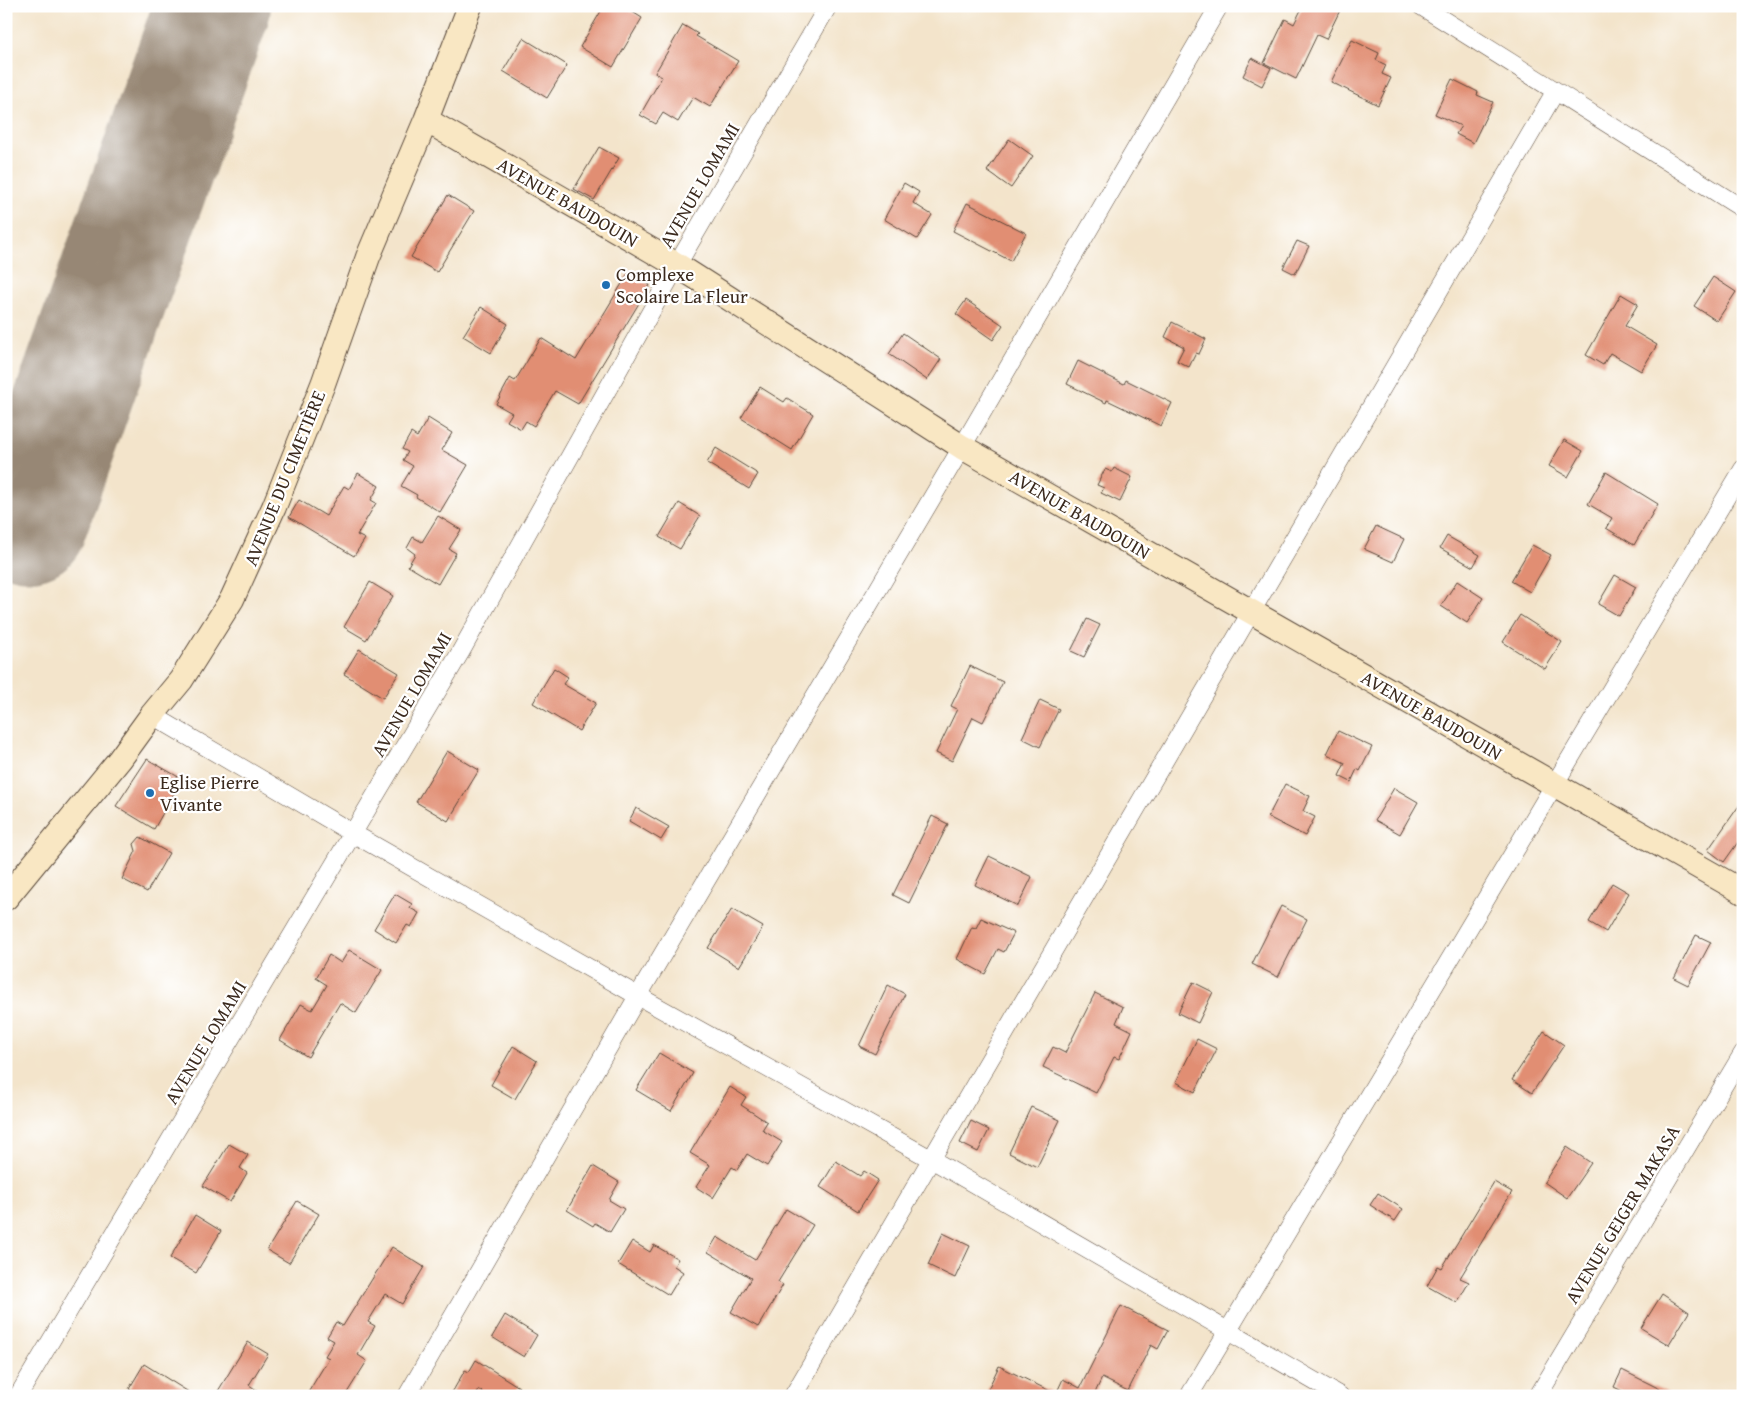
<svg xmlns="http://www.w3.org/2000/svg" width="1749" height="1402" font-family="'Gentium Book Plus',serif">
  <rect width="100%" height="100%" fill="#fff"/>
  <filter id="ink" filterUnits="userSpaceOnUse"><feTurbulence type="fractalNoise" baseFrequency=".02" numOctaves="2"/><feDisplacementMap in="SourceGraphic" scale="10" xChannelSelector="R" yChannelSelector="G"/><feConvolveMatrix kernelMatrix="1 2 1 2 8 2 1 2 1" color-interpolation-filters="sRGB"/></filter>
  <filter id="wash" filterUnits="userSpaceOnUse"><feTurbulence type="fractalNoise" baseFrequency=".0096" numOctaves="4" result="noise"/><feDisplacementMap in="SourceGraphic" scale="20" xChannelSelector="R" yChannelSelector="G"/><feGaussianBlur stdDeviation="1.12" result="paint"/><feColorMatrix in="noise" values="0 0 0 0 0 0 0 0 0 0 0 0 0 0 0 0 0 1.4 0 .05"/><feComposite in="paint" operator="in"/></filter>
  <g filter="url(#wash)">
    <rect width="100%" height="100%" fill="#f3e4cb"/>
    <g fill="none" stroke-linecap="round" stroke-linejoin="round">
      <path stroke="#978774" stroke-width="116" d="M29,523L213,6"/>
    </g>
    <g id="blocks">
      <path fill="#e18e73" d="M604,6H623L642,18L613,67L580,47Z
        M1303,6H1342L1326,39L1317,35L1296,79L1264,63L1285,19L1294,24Z
        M683,25L698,34L696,36L738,61L710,107L693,97L678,122L663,113L656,124L640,115L662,77L655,73Z
        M523,38L567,65L547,98L503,71Z
        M1352,40L1379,53L1376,60L1386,65L1382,74L1391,78L1378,105L1331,82Z
        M1252,58L1271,68L1262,86L1243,76Z
        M1452,79L1478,92L1477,95L1493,102L1473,143L1456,134L1461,126L1435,114Z
        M1009,139L1033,156L1011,188L987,171Z
        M599,147L619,158L594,200L574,189Z
        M904,183L919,192L913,203L932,215L917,239L884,219Z
        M448,195L474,211L437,272L411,257Z
        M967,203L1026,233L1011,261L953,231Z
        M1297,241L1309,246L1295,274L1283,268Z
        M629,272L650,285L578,404L555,391L534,426L526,421L521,429L507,421L512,413L496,404L510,378L515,381L541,338L576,360Z
        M1713,277L1736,292L1717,321L1694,306Z
        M1621,294L1638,304L1625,326L1657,345L1641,371L1610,353L1603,365L1586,355Z
        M966,300L1003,325L993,340L956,314Z
        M481,307L508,324L491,353L463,336Z
        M1172,322L1206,339L1199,354L1196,353L1189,367L1177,361L1184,347L1165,337Z
        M903,333L941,359L927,380L889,354Z
        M1078,361L1124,384L1126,380L1172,403L1161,426L1107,400L1106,403L1067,384Z
        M760,387L784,402L787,398L813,414L792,450L741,418Z
        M428,418L452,433L442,450L468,465L440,512L416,497L417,495L401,486L413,466L403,460L408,452L402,449L411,433L417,437Z
        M1564,440L1583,451L1568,477L1549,466Z
        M716,448L758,474L749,489L707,463Z
        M1114,468L1132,477L1120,502L1101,493L1104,488L1097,485L1105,469L1112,472Z
        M1606,472L1658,504L1634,545L1606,528L1612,518L1588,504Z
        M358,473L379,486L371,500L376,503L357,535L365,539L354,556L289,517L299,500L326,516L344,486L349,489Z
        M679,503L700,516L680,549L659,537Z
        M438,516L461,530L449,549L456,553L438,584L408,566L415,554L407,548L413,537L422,542Z
        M1376,526L1404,539L1393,562L1364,549Z
        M1447,536L1480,555L1473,567L1440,548Z
        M1532,545L1551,555L1530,592L1511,581Z
        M1615,575L1636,587L1619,616L1598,604Z
        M1457,581L1483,598L1467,623L1441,606Z
        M370,582L393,596L366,640L344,627Z
        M1520,615L1562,642L1545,669L1503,642Z
        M1087,619L1100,625L1084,657L1071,651Z
        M359,649L399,673L383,698L344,674Z
        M970,666L1003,682L983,722L973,717L952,761L936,753L957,709L951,706Z
        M554,668L568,677L563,684L596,703L579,731L533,703Z
        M1040,700L1059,709L1040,747L1022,738Z
        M1338,731L1372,747L1360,771L1357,769L1351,782L1339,776L1345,763L1327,754Z
        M447,751L479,770L448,821L416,802Z
        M147,759L182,779L154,829L116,806Z
        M1285,784L1310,796L1303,811L1315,817L1305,836L1268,817Z
        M1394,788L1418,802L1400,834L1375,820Z
        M1743,800V835L1724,862L1708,850Z
        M636,808L669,827L661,840L629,821Z
        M932,816L948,824L909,903L893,895Z
        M140,837L169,853L147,892L122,879L136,851L134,844Z
        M989,856L1032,877L1018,906L975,885Z
        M1612,883L1629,893L1606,932L1589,922Z
        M395,894L412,904L410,908L419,913L411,927L407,925L396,943L374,929Z
        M1281,906L1307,919L1278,977L1252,964Z
        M732,909L763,927L739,967L708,948Z
        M981,918L1014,933L1004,952L998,949L985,974L957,959L972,927L976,928Z
        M1696,935L1711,942L1688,985L1674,978Z
        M349,950L382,970L356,1013L340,1003L308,1057L280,1040L301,1004L312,1010L327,985L316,978L329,955L341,963Z
        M1193,982L1213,992L1198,1023L1178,1013Z
        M888,985L905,994L875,1054L859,1046Z
        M1095,993L1123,1007L1116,1023L1132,1031L1119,1059L1114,1057L1096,1093L1043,1067L1053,1047L1065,1053Z
        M1544,1031L1564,1045L1532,1093L1512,1080Z
        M1197,1039L1217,1049L1195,1092L1176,1082Z
        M513,1046L537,1061L515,1099L491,1085Z
        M659,1053L693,1073L671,1111L636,1090Z
        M730,1087L746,1097L741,1105L767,1122L762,1130L782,1142L767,1166L747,1154L737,1170L732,1167L713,1198L696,1187L710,1165L690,1153Z
        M1031,1107L1060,1120L1037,1167L1009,1153Z
        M971,1121L989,1130L978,1152L960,1143Z
        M229,1144L248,1155L240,1168L247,1173L230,1202L203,1186Z
        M1567,1147L1591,1163L1567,1198L1544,1182Z
        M836,1161L860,1176L864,1171L878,1180L858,1211L820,1187Z
        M593,1166L619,1182L609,1200L624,1209L610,1232L595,1223L593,1226L567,1210Z
        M1494,1182L1512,1192L1460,1278L1469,1282L1457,1303L1427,1286L1438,1266L1442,1268Z
        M1378,1193L1403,1209L1395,1221L1370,1205Z
        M297,1201L319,1214L289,1263L267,1250Z
        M786,1209L813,1225L778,1282L783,1285L758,1327L731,1312L751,1278L708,1252L717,1237L755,1260Z
        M195,1215L221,1231L196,1273L170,1258Z
        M943,1233L970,1246L955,1278L928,1265Z
        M632,1241L650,1252L654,1245L678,1259L674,1266L683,1272L669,1295L618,1264Z
        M392,1247L424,1267L402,1304L385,1294L368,1322L375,1326L358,1355L367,1361L345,1396H306L329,1358L325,1356L334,1341L327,1337L336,1322L343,1326Z
        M1662,1294L1689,1312L1669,1345L1641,1328Z
        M1121,1306L1168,1330L1158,1349L1151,1345L1128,1391L1102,1378L1094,1395L1096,1396H997L987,1391L999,1366L1056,1394L1063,1379L1080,1388Z
        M505,1315L537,1335L524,1357L492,1337Z
        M248,1342L268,1354L249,1385L266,1396H215Z
        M476,1360L519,1387L514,1396H488L479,1390L476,1396H450L465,1370L469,1372Z
        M144,1364L195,1396H140L129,1389Z
        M1622,1370L1674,1396H1632L1614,1387Z"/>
    </g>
  </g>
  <g filter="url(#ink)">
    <use href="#blocks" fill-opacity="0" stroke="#574638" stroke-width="1"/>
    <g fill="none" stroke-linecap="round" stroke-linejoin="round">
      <defs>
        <path id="street" d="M1421,6L1743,209
          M152,715L354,834L638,996L931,1159L1340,1396
          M18,1396L460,653L677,265L828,6
          M407,1396L638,996L962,447L1219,6
          M793,1396L1555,92
          M1189,1396L1743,469
          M1538,1396L1743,1053"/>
        <path id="secondary" d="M426,120L677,265L962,447L1743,892
          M6,898L120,759L152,715L181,680L232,599L274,507L323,384L368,257L426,120L470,6"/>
      </defs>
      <use href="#street" stroke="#574638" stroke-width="19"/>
      <use href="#secondary" stroke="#574638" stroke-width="26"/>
      <use href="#street" stroke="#fff" stroke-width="18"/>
      <use href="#secondary" stroke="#f9e7c3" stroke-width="24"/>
    </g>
  </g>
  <g fill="#1f6fb2" stroke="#fff" stroke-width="2">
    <circle cx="606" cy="285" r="5"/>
    <circle cx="150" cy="793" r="5"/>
  </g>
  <g text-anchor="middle" stroke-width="4.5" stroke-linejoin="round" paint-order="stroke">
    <g font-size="19" fill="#3b2a1e" stroke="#fff">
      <text transform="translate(699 185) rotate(-60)" y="7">AVENUE LOMAMI</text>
      <text transform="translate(568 202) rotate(30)" y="7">AVENUE BAUDOUIN</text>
      <text transform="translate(284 478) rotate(-68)" y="7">AVENUE DU CIMETIÈRE</text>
      <text transform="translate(1080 514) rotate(30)" y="7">AVENUE BAUDOUIN</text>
      <text transform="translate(411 694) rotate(-60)" y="7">AVENUE LOMAMI</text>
      <text transform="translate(1432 715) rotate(30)" y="7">AVENUE BAUDOUIN</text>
      <text transform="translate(205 1042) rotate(-59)" y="7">AVENUE LOMAMI</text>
      <text transform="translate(1622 1214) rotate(-59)" y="7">AVENUE GEIGER MAKASA</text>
    </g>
    <g font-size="19" fill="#3b2a1e" stroke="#fff" text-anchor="start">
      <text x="616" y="281">Complexe<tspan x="616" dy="22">Scolaire La Fleur</tspan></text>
      <text x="160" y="789">Eglise Pierre<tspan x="160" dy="22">Vivante</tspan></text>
    </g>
  </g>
  <rect width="1749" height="1402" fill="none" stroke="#fff" stroke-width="25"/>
</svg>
